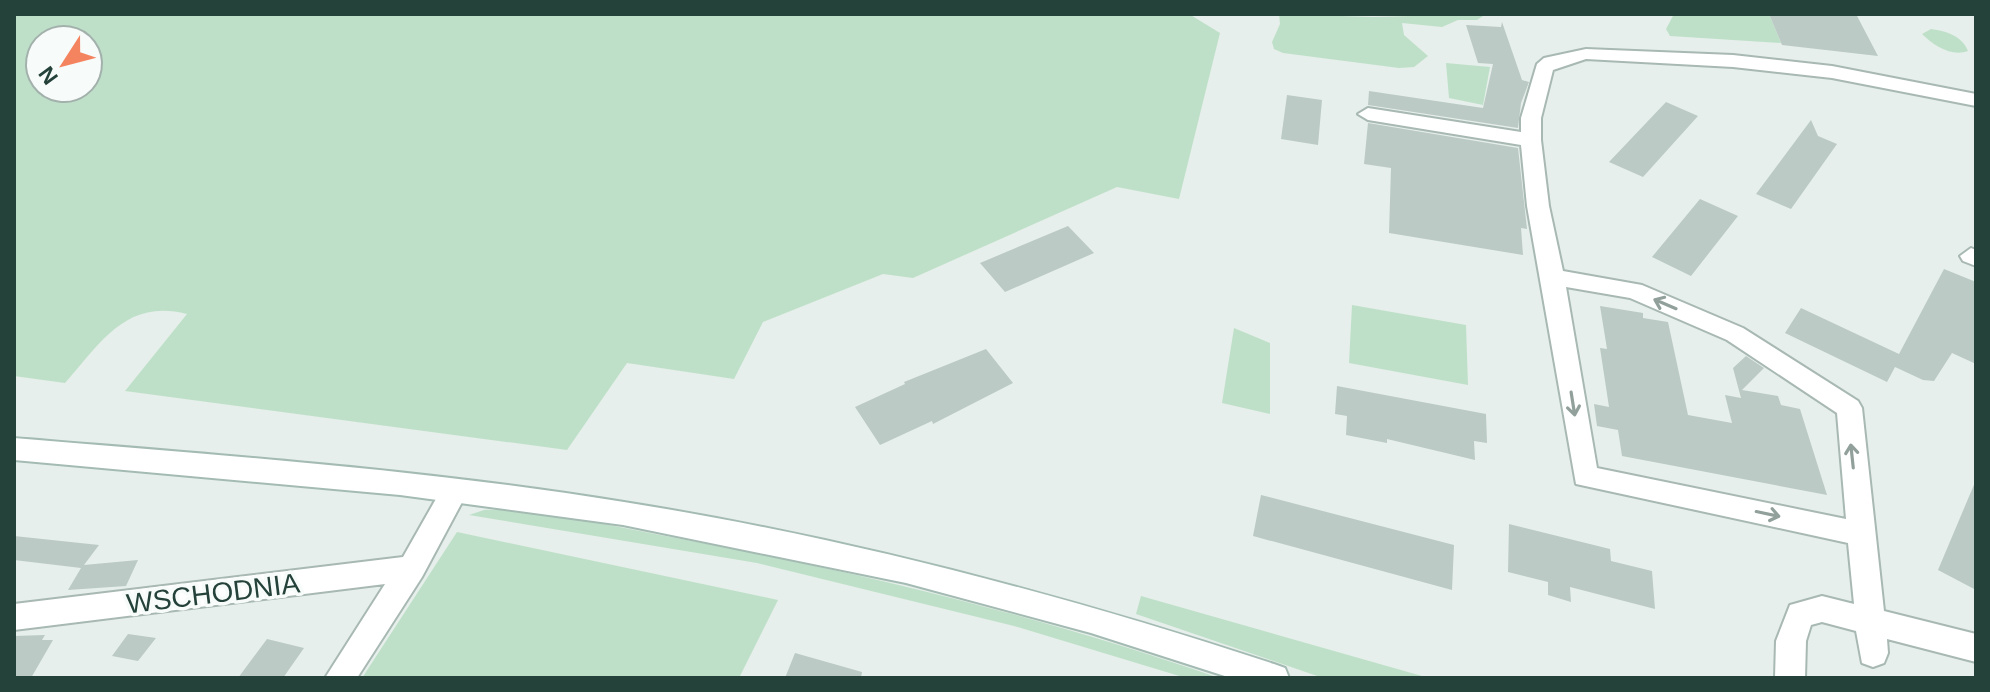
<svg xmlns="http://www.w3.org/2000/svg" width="1990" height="692" font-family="Arial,sans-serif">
  <rect width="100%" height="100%" fill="#e6efeb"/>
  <path fill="#bfe0c8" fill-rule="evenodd" d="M14,14H1189L1220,33L1179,199L1117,187L913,278L883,274L763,322L734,379L627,363L567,450L125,391L187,314C127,298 101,342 65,383L14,376ZM40,40H88V88H40Z
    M1279,14L1373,17L1486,14L1477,20H1458L1442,27L1402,23L1404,35L1428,56L1414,67L1399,68L1283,53L1274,49L1272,42L1280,24Z
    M1674,14H1769L1781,43L1670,36L1666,29Z
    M1931,29C1947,31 1962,36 1968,51C1952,57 1934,46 1922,34Z
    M1446,63L1490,67L1483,105L1449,98Z
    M1352,305L1466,325L1468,385L1349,363Z
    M1234,328L1270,343V414L1222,403Z
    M484,510C539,508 615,527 671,537C856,571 1041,616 1219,678H1186L1014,626L757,563L469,515Z
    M457,532L778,600L739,678H362Z
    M1141,596L1429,678H1323L1136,614Z"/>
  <path fill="#bbcac4" d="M1769,14H1856L1878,56L1782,45Z
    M1502,22L1522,80L1529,82L1521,103L1518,128L1368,105L1369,91L1483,108L1493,64L1478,63L1466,25L1501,27Z
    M1287,95L1322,100L1318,145L1281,139Z
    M1666,102L1698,116L1643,177L1609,162Z
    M1811,120L1818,136L1837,144L1791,209L1756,194Z
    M1368,123L1518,148L1527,229L1521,228L1523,255L1389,233L1391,168L1364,164Z
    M1700,199L1738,216L1691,276L1652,257Z
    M1068,226L1094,253L1005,292L980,263Z
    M1944,269L1976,282V364L1952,353L1934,381L1923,380L1895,367L1887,382L1785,333L1801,308L1899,354Z
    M1600,306L1643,313V318L1668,322L1688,415L1732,423L1725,395L1741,398L1733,368L1746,356L1764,368L1742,390L1778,396L1781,405L1800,409L1827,495L1622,456L1618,430L1597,426L1594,404L1609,407L1600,348L1607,349Z
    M986,349L1013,383L933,424L932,421L880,445L855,407L905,384L904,382Z
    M1337,386L1486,414L1487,443L1474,441L1475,460L1387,439V443L1346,435L1347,416L1335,414Z
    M1976,480V590L1938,570Z
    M1261,495L1454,545L1452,590L1253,536Z
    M1509,524L1610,549L1611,561L1652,571L1655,609L1570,587L1571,602L1548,595V582L1508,572Z
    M14,536L99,545L84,565L138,560L126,586L68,590L81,568L14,560Z
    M128,634L156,638L138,661L112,656Z
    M45,635L42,640H53L31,678H14V636Z
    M267,639L304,648L283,678H238Z
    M795,653L862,672L861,678H785Z"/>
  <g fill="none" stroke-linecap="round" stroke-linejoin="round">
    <defs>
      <path id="street" d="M1586,49L1733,55L1832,66L1976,94V106L1832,78L1733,67L1586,59L1553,70L1541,118V140L1549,206L1563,271L1642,285L1743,328L1858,401L1862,408L1884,611L1976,634V662L1887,639L1888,653L1884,663L1873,667L1862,663L1856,631L1822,622L1811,625L1806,641L1805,678H1775L1776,641L1790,605L1822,596L1854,604L1848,543L1576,484L1527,206L1521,145L1368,120L1358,114L1368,108L1521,132V118L1537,64L1544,58ZM1566,287L1630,298L1727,340L1837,413L1846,519L1597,468Z
        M1971,248L1976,250V266L1963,261L1960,256Z
        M455,480L465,483L468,491L422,577L357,678H325L385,584L14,630V604L403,557L445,483Z"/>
      <path id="secondary" d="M14,438C217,455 422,469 624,502C845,537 1061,594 1274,664L1285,668L1289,678H1231L1091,633L906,583L623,525L400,495L14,460Z"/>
    </defs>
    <use href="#street" stroke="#a8b8b2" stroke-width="4"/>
    <use href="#secondary" stroke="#a4bbb3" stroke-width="4"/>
    <use href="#street" fill="#fff" fill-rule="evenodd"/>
    <use href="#secondary" fill="#fff" fill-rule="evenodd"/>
  </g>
  <defs><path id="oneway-shaft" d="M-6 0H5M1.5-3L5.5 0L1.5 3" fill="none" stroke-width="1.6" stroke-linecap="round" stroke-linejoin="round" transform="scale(2)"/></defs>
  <g stroke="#92a09c">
    <use href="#oneway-shaft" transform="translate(1665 304) rotate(-157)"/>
    <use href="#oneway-shaft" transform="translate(1573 404) rotate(81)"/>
    <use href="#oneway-shaft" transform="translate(1852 456) rotate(-96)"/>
    <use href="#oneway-shaft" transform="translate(1768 514) rotate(12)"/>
  </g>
  <g text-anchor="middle" stroke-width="7" stroke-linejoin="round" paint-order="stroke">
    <g font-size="28" fill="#24423a" stroke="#f7fbf9">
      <text transform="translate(213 593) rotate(-7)" y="10">WSCHODNIA</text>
    </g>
  </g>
  <rect width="1990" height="692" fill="none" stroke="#24423a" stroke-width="32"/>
  <g transform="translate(64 64) rotate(234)"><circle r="38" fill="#f7fbf9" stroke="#a3b1ad" stroke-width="2"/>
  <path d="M0-6L14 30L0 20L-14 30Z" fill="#f4845f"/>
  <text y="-12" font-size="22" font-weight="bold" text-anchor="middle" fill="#24423a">N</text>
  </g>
</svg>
